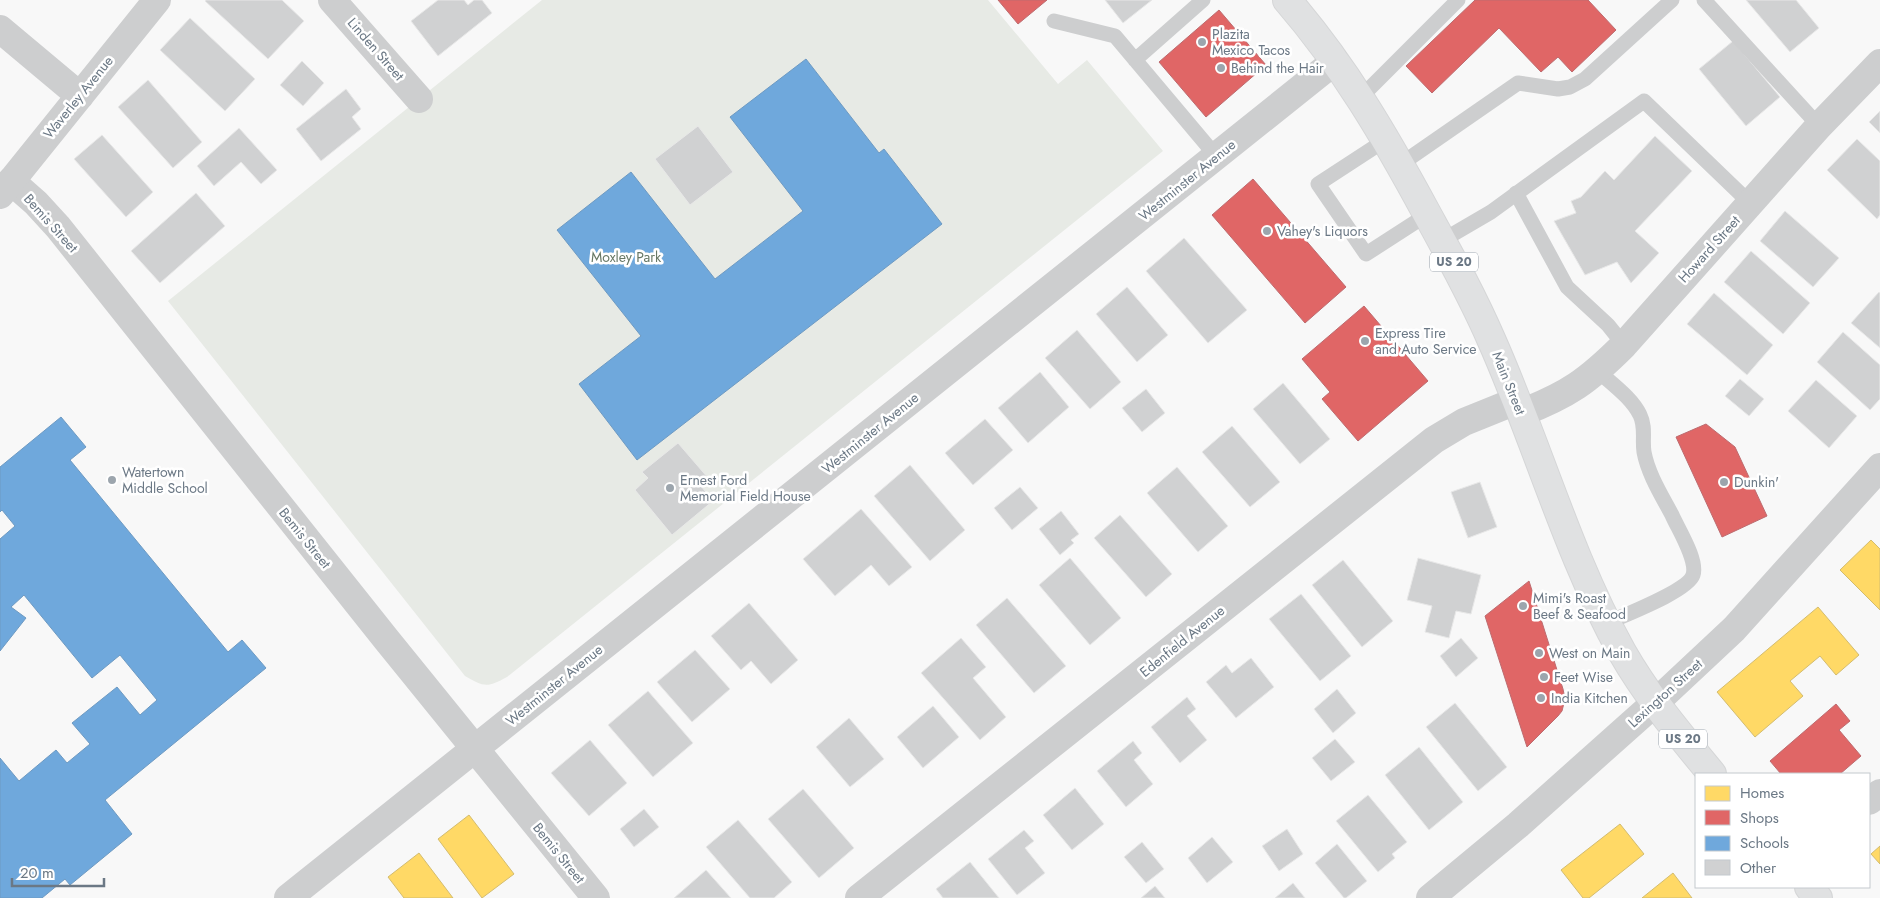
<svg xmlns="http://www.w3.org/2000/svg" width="1880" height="898" font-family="Jost,sans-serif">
  <rect width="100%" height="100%" fill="#f8f8f8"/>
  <path fill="#e7eae5" d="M542,0H988L1058,84L1087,60L1163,151L507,677C487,688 484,687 465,676L168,301Z"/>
  <path fill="#ffd966" stroke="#d3bc6f" d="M1871,540L1880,549V610L1840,570Z
    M1818,607L1859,655L1836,675L1820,656L1790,681L1803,696L1755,737L1717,692Z
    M469,815L514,874L482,898L438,839Z
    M1620,824L1644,854L1589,898H1583L1561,870Z
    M1880,846V864L1871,854Z
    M419,853L453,898H404L388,877Z
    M1673,873L1692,898H1642Z"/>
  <path fill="#e06666" stroke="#bd6b6f" d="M998,0H1047L1018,24Z
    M1475,0H1588L1616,30L1572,72L1558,57L1541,72L1499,28L1432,93L1406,66Z
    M1219,10L1266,65L1206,117L1159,62Z
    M1253,179L1346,287L1305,323L1212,215Z
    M1364,306L1428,381L1358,441L1322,399L1330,392L1302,359Z
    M1706,424L1735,447L1767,516L1722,537L1676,437Z
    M1529,581L1563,689L1565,699L1562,711L1558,716L1527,747L1485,616Z
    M1836,704L1850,721L1839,730L1861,756L1840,774H1781L1770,761Z"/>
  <path fill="#6fa8dc" stroke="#6e9ac2" d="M806,59L879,153L884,149L942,224L637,460L579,384L641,336L557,230L631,172L715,279L803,211L730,117Z
    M61,417L86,447L70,460L228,652L242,640L266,668L105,800L132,834L70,885L65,879L42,898H0V758L19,781L56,750L67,763L90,744L72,723L117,687L140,715L157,700L120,655L92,678L24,595L11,607L26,618L0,651V539L15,526L2,510L0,512V467Z"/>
  <path fill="#d0d1d2" stroke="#e8e8e8" d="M206,0H282L304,21L268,59L205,1Z
    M438,0H464L468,5L474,0H482L492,13L438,56L411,21Z
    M1105,0H1152L1123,23Z
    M1746,0H1796L1819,28L1790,52Z
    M190,18L255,79L225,111L160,50Z
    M1733,41L1780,97L1746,126L1699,69Z
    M302,61L324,83L303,106L280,85Z
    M148,80L202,142L173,168L118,107Z
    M346,89L361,109L352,117L361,129L321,161L296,129Z
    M1880,111V133L1869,122Z
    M698,126L733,172L690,205L655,159Z
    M239,128L277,170L261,184L241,162L214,186L197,166Z
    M102,135L153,192L126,217L74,159Z
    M1655,136L1692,171L1635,231L1659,253L1631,283L1617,262L1585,275L1554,221L1576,213L1571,201L1581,197L1605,171L1614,180Z
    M1857,139L1880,161V215L1877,219L1827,170Z
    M196,193L225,226L160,283L131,251Z
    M1785,211L1839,258L1813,287L1760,241Z
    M1184,238L1247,310L1208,343L1146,271Z
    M1751,251L1810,303L1783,334L1724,282Z
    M1127,287L1168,335L1137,362L1096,314Z
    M1879,292L1880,293V348L1851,323Z
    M1714,293L1773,345L1747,375L1687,324Z
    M1077,330L1121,382L1090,409L1045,358Z
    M1843,332L1880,365V399L1870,410L1817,362Z
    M1040,372L1069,407L1028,443L998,408Z
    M1740,379L1764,399L1749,416L1725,396Z
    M1816,380L1857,416L1829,448L1788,411Z
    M1283,383L1330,439L1300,464L1253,409Z
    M1146,389L1165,413L1142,432L1122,408Z
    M985,419L1013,450L973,485L945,453Z
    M1232,426L1280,482L1250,507L1202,452Z
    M678,443L709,479L701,486L713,501L672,535L635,490L648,478L642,472Z
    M910,465L965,530L930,561L874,496Z
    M1177,467L1228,526L1198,552L1147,493Z
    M1480,482L1497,527L1468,538L1451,492Z
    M1020,487L1038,508L1012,530L994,508Z
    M861,509L912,567L889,586L871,565L835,596L803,559Z
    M1061,511L1079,534L1071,540L1074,543L1060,555L1039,529Z
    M1120,515L1172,574L1146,597L1094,538Z
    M1070,558L1121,618L1090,645L1039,585Z
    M1418,558L1481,575L1471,614L1456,611L1449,638L1425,632L1432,606L1407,600Z
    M1343,560L1393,621L1362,647L1312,585Z
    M1301,594L1351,656L1320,681L1269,619Z
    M1007,598L1066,666L1034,693L976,625Z
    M749,603L798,660L771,684L751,661L741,670L711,636Z
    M961,638L986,667L973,678L1006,717L980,740L921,673Z
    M1461,638L1478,658L1456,677L1440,656Z
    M695,650L730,689L692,722L657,682Z
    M1251,658L1274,687L1236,718L1206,682L1226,665L1232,673Z
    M1337,689L1356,713L1333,733L1314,709Z
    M648,691L693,743L653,777L608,725Z
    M1187,697L1196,709L1187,716L1207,740L1180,763L1151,727Z
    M1455,703L1507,767L1478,791L1426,727Z
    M933,706L959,737L923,768L897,737Z
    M849,718L884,759L850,787L816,747Z
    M1335,739L1355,762L1331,781L1312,758Z
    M590,740L627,783L589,816L551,773Z
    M1133,741L1142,753L1134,760L1153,784L1126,807L1097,771Z
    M1419,747L1463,802L1429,830L1385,775Z
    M1075,788L1104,824L1072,850L1043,815Z
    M803,789L854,848L819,878L768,819Z
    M1368,795L1407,842L1392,854L1395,858L1378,872L1336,821Z
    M644,809L659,827L634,847L620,829Z
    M738,820L792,882L774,898H750L706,847Z
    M1287,829L1303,854L1279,871L1262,846Z
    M1024,830L1034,841L1025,848L1045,873L1017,895L988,859Z
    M1212,837L1233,862L1207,883L1188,858Z
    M1142,842L1164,869L1146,883L1124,857Z
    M1337,844L1367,881L1346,898H1344L1315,863Z
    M970,862L999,898H943L936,889Z
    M706,870L731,898H674Z
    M1293,883L1305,898H1275Z
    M1155,886L1165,898H1141Z"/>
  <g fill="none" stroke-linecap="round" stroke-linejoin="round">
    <defs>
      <path id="primary" d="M1287,0C1344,66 1385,136 1426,212C1449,254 1472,295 1491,339C1537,442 1567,553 1622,652C1647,696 1680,735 1712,774
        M1809,887L1818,898"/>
    </defs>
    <use href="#primary" stroke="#d5d6d7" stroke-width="30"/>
    <path stroke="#cdcecf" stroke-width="15" d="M1704,0L1819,126
      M1054,21L1115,36L1216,156
      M1135,60L1203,0
      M1361,97L1458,0
      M1387,139L1318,184L1366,254L1428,214
      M1401,164L1518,83L1558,89L1570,87L1585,79L1672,0
      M1516,193L1567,287L1608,325L1624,345
      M1443,240L1491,212L1644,101L1750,203
      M1598,371C1612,384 1632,398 1640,415C1646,427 1642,440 1644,452C1648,474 1662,496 1672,515C1678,529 1698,560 1693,575C1688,591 1624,615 1607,623"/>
    <path stroke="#cdcecf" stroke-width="28" d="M332,0L419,99
      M11,181L36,203L58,227L386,639L596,898
      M1656,702L1734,629L1880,467
      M1869,801L1880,793
      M288,898L1335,61
      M859,898L1434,440L1464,422L1516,401"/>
    <path stroke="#cdcecf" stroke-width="28" d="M0,29L80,96
      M0,195L157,0
      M1521,413C1568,395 1588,381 1624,345L1819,126L1880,63
      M1430,898L1518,825L1656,702"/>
    <use href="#primary" stroke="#e0e1e2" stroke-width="28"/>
  </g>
  <g fill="#9ca5ad" stroke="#fff" stroke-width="2">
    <circle cx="1202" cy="42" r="5"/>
    <circle cx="1221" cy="68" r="5"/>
    <circle cx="1267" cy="231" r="5"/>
    <circle cx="1365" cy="341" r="5"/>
    <circle cx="112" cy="480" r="5"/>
    <circle cx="1724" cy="482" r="5"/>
    <circle cx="670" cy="488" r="5"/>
    <circle cx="1523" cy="606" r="5"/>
    <circle cx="1539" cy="653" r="5"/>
    <circle cx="1544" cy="677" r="5"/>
    <circle cx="1541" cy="698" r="5"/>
  </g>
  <g text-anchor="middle" stroke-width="5" stroke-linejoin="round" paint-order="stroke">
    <g fill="#fff" stroke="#97a0aa" stroke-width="1">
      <rect x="1430" y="252.5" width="48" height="19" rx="4"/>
      <rect x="1659" y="729.5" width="48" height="19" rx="4"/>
    </g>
    <g font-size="12" font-weight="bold" fill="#6b7885">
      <text x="1454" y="266">US 20</text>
      <text x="1683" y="743">US 20</text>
    </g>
    <g font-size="14" fill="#6b7885" stroke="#fff" text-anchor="start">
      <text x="1212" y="39">Plazita<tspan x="1212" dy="16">Mexico Tacos</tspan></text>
      <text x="1231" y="73">Behind the Hair</text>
      <text x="1277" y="236">Vahey's Liquors</text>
      <text x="1375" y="338">Express Tire<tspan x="1375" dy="16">and Auto Service</tspan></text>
      <text x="122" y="477">Watertown<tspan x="122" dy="16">Middle School</tspan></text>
      <text x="680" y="485">Ernest Ford<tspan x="680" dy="16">Memorial Field House</tspan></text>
      <text x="1734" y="487">Dunkin'</text>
      <text x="1533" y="603">Mimi's Roast<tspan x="1533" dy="16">Beef &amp; Seafood</tspan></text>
      <text x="1549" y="658">West on Main</text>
      <text x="1554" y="682">Feet Wise</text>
      <text x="1551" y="703">India Kitchen</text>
    </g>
    <g font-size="14" fill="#6b7885" stroke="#fff">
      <text transform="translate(376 49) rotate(49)" y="5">Linden Street</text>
      <text transform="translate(78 97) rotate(-51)" y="5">Waverley Avenue</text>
      <text transform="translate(1187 180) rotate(-39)" y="5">Westminster Avenue</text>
      <text transform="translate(51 223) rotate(48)" y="5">Bemis Street</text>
      <text transform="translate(1709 249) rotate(-48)" y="5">Howard Street</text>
      <text transform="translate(1509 383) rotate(68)" y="5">Main Street</text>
      <text transform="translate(870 433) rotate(-39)" y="5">Westminster Avenue</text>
      <text transform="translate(305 538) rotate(51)" y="5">Bemis Street</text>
      <text transform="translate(1182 641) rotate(-39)" y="5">Edenfield Avenue</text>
      <text transform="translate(554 685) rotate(-39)" y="5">Westminster Avenue</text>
      <text transform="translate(1665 693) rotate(-42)" y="5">Lexington Street</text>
      <text transform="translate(559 853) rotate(51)" y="5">Bemis Street</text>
    </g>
    <g font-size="14" fill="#677865" stroke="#fff">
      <text x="626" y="262">Moxley Park</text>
    </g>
  </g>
  <rect x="1695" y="773" width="175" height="115" fill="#ffffff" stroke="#c4c9ce"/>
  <rect x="1705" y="786" width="25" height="15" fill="#ffd966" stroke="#c4c9ce"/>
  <text x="1740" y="798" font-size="15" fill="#6b7885">Homes</text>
  <rect x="1705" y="810" width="25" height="15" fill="#e06666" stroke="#c4c9ce"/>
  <text x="1740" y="823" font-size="15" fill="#6b7885">Shops</text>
  <rect x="1705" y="836" width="25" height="15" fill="#6fa8dc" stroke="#c4c9ce"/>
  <text x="1740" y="848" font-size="15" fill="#6b7885">Schools</text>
  <rect x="1705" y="860" width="25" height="15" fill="#d0d1d2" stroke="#c4c9ce"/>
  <text x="1740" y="873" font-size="15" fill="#6b7885">Other</text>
  <path d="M12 878v8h92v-8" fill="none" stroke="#6b7885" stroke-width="2.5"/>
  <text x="20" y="878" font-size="15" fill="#6b7885" stroke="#ffffff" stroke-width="4" paint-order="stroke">20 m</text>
</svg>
